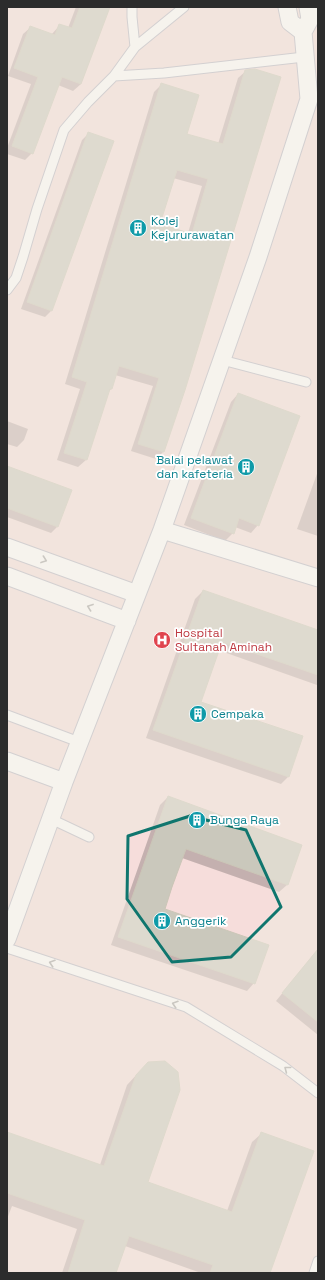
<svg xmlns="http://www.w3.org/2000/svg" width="325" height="1280" font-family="'Space Grotesk',sans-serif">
  <rect width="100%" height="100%" fill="#efeade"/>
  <path fill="#f6dddb" d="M7,7H318V1273H7Z"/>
  <path fill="#0003" fill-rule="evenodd" d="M76,7H109L81,84L73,91L58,85L32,153L25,160L7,154V148L31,84L8,76L23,34L31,27L51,35L60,25L68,28Z
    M246,71L163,452L156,459L131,451L153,386L115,375L111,389L108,392L86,460L78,467L57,460L80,389L65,384L154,92L162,84L186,134L218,144L238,78ZM173,178L202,186L188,233L159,225Z
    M89,133L51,311L45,317L21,309L82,140Z
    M238,394L258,525L251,533L235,527L233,533L225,541L184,525L231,402Z
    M7,421L28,429L24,440L17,447L7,444Z
    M7,467L57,527L51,533L7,517Z
    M318,471V536L297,529Z
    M203,591L318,631V683L317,685L218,650L200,702L289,776L281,784L146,738L195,599Z
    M168,797L301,845L287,885L279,892L182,858L164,910L254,983L247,991L111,945L160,805Z
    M318,949V1035L276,1001Z
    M139,1072L146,1182L227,1211L252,1142L261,1134L269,1273H201L125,1246L115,1273H62L77,1229L12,1206L7,1219V1133L100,1165L127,1085Z"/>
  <path fill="#cac8bc" stroke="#cbc6b7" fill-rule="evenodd" d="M80,7H110L81,84L62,77L33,154L12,146L38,77L14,68L30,26L55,35L59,24L72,28Z
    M255,69L281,77L185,390L164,452L138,444L159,378L119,366L112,389H110L87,460L64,453L87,382L72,377L161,83L199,95L187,134L223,144L245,70ZM177,170L208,179L192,234L160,224Z
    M88,132L114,141L52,311L27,302Z
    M238,393L300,416L259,526L239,518L234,534L191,518Z
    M7,466L72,490L58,527L7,508Z
    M203,590L318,630V675L222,642L201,702L303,736L289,777L153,730Z
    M168,796L302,845L288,885L186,849L172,887L165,909L269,945L255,984L118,937Z
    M318,949V1022L282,993Z
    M165,1061L178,1072L180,1090L148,1182L232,1212L261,1132L314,1151L270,1273H210L213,1265L129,1236L116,1273H68L85,1220L7,1193V1132L104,1166L136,1075L148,1062Z"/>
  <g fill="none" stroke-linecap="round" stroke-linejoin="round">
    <defs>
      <path id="service" d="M132,7V17L135,47
        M114,76L135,47L184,7
        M7,290L16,278L23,257L37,209L64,130L88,102L114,76L164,73L304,57
        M222,360L306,382
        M7,715L79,742
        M51,819L89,837
        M7,948L186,1007L283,1066L318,1093
        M314,1273L318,1261"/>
      <path id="minor" d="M287,7L290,22L303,32
        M162,530L318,578
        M7,547L137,594
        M7,576L127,621
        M7,761L64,782
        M7,939L64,782L162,530L258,257L309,99L303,32L310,19L308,7"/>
    </defs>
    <use href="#service" stroke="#b2b2c1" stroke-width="11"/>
    <use href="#minor" stroke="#b2b2c1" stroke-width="19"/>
    <use href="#service" stroke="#fff" stroke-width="9"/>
    <use href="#minor" stroke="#fff" stroke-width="17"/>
  </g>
  <defs><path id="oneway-chevron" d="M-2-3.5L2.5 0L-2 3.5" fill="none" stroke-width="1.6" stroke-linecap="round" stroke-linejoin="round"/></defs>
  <g stroke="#a0a0a0">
    <use href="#oneway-chevron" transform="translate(44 560) rotate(20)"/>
    <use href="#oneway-chevron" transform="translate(90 607) rotate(-160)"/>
    <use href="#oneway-chevron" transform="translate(52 963) rotate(-162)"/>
    <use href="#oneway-chevron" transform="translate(175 1004) rotate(-162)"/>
    <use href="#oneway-chevron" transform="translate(287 1069) rotate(-142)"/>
  </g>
  <path d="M0 0H325V1280H0ZM190,816L246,830L281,907L231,957L172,962L127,899L128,836Z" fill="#efeade" fill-opacity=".55" fill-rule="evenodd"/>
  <path fill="none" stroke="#0f766e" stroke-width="3" stroke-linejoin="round" d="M190,816L246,830L281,907L231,957L172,962L127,899L128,836Z"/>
  <defs>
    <symbol id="building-disc" viewBox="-11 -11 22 22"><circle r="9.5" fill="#0f9aa8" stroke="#fff"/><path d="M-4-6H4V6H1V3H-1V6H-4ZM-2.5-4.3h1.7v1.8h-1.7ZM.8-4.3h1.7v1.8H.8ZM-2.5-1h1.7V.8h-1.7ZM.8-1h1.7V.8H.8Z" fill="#fff"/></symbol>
    <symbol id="hospital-disc" viewBox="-11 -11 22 22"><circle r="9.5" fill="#e0444e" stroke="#fff"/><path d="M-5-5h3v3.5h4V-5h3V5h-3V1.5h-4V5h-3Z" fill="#fff"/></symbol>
  </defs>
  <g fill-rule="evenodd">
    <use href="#building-disc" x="128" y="218" width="20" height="20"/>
    <use href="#building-disc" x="236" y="457" width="20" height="20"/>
    <use href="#hospital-disc" x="152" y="630" width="20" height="20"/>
    <use href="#building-disc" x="188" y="704" width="20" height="20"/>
    <use href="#building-disc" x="187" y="810" width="20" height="20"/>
    <use href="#building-disc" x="152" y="911" width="20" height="20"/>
  </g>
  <g text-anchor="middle" stroke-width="3.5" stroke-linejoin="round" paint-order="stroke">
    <g font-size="12" fill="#0d838f" stroke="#fff" text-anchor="start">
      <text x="151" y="225">Kolej<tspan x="151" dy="14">Kejururawatan</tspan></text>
      <text x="233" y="464" text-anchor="end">Balai pelawat<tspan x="233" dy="14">dan kafeteria</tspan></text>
      <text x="211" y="718">Cempaka</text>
      <text x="210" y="824">Bunga Raya</text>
      <text x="175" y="925">Anggerik</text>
    </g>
    <g font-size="12" fill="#be3a42" stroke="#fff" text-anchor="start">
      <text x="175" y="637">Hospital<tspan x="175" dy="14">Sultanah Aminah</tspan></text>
    </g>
  </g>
  <rect width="325" height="1280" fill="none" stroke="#2c2c2c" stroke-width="16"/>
</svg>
